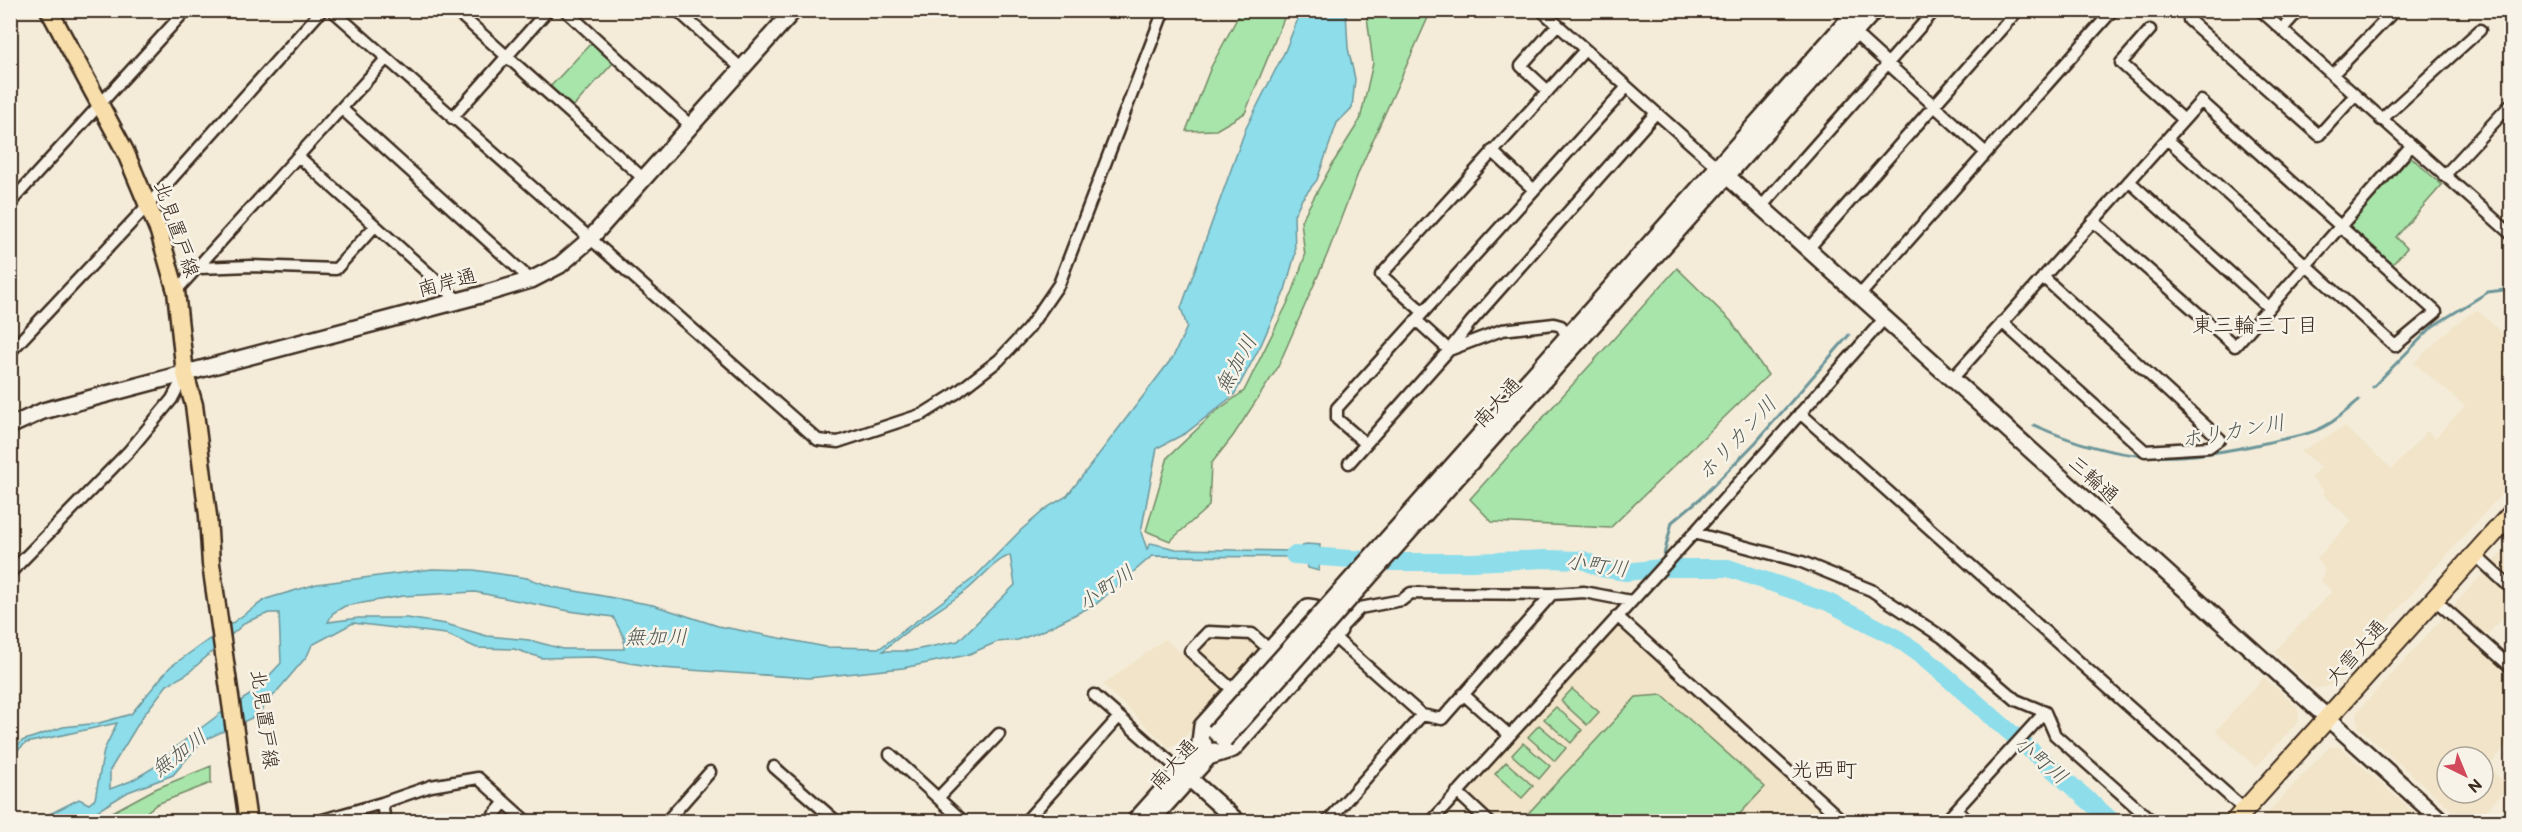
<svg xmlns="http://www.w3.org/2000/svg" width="2522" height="832" font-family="'Balsamiq Sans','Klee One',sans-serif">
  <rect width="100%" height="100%" fill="#f4ecd9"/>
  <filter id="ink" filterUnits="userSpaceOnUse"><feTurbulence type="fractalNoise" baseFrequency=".0167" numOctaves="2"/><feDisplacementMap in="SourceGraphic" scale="12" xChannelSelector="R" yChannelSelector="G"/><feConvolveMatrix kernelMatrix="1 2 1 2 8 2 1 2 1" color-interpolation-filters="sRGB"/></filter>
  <g filter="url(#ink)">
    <path fill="#f1e4c8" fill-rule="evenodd" d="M2477,310L2511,341V483L2329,686L2314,689L2274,652L2332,591L2321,581L2325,569L2316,559L2352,521L2323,494L2325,492L2311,477L2321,467L2301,451L2345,427L2392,469L2427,431L2435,438L2465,406L2414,363L2454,325Z
      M2509,545L2512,547L2511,621L2505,615L2479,644L2511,675V740L2488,767L2508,786L2477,821H2464L2358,727L2357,712ZM2447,757H2483V793H2447Z
      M1618,627L1836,821H1499L1468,792Z
      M1210,634L1251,637L1265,649L1179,743L1169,747L1103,685L1165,639L1188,659Z
      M2264,677L2298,708L2299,721L2256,767L2216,731Z
      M2339,746L2423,821H2260L2329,747Z"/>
    <path fill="#a8e5ab" stroke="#728864" stroke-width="1.5" d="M1376,10L1431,11L1359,171L1327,255L1277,369L1233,436L1211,464L1209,506L1170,541L1146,531L1168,457L1214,413L1244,391L1292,294L1305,256L1301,221L1333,163L1360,120L1373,63L1367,17Z
      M1241,11H1287L1245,113L1216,130L1186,131L1211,67Z
      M592,42L614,62L572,108L550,87Z
      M2411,157L2442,185L2396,237L2407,248L2390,267L2347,228Z
      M1677,268L1731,321L1768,375L1610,528L1492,522L1470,499Z
      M1572,689L1599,712L1587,725L1561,701Z
      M1662,695L1765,787L1733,821H1524L1523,819L1636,697Z
      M1556,707L1582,730L1571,743L1544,719Z
      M1539,725L1566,748L1555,761L1528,737Z
      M1523,743L1550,766L1539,779L1512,755Z
      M1506,762L1533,786L1522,798L1495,774Z
      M211,766V783L157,804L135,821H96L155,789Z"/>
    <path fill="#8dddeb" stroke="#6c9599" stroke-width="1.5" fill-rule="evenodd" d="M1301,11H1346L1348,48L1355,79L1352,108L1337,123L1317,180L1302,199L1294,215L1295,255L1285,290L1261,345L1234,395L1186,433L1157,448L1141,532L1147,549L1151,543L1176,549L1295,551L1306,544L1320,545L1319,571L1308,568L1305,560L1297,557L1152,556L1096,604L1040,632L1018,640L997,642L967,655L903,668L809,678L660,668L595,657L542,658L514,649L477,648L446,634L353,623L312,645L307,656L256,716L202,741L173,775L128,792L81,821H36L79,799L89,804L95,799L104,750L117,723L26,743L11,756V752L22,741L63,727L99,723L131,714L170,667L266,599L317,584L432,569L474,570L527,578L553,587L653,605L718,626L826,647L880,648L975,577L1021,530L1048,507L1067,496L1173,357L1187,327L1181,308L1246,128L1285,51ZM1010,555L1015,585L958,641L910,651H883C908,627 939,611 967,590C982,578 993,562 1010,555ZM475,592L569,611L613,617L624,638V649H563L529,640L487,636L446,624L407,618H359L328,622L333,613L345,606L403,596ZM269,613H279L281,663L253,693L221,713L177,746L158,765L131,781L110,789V770L143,716L167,685L187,674L246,622Z"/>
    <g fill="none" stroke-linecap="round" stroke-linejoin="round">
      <path stroke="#6c9599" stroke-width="3" d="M2373,387L2433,326L2488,292L2512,289
        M2034,425C2120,464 2176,463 2265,443C2285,438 2309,436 2327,425C2338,419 2349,408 2359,400
        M1662,563L1672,522L1702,497L1756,442L1849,335"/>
      <path stroke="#8dddeb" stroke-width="18" d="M1294,555L1394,562H1472L1546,559L1583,560L1601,568L1626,572L1661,568H1728L1828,602L1897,638L1924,657L2113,822"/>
      <defs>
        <path id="street" d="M332,10L818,440L838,442L923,414L955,394L999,360L1028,329L1059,284L1164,10
          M455,10L644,179
          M565,10L691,126
          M677,10L742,69
          M1541,10L1717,167
          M2197,10L2189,20L2319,135L2355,95
          M2260,10L2512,235
          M2282,29L2299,10
          M1851,30L1986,153
          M2150,30L2121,63L2184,120
          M2333,74L2395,10
          M1548,91L1521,66L1557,25
          M342,109L531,280
          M452,118L548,10
          M2381,120L2480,30
          M1492,151L1533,189
          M299,157L458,300
          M2444,176L2512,103
          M2129,181L2269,308
          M10,203L186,10
          M1761,207L1935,10
          M2093,221L2235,346L2411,146
          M1808,249L2018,10
          M199,268L251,266L336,269L375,226
          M176,291L386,59
          M1859,296L2113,10
          M1423,312L1381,275L1584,51
          M1416,320L1449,350L1470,323L1655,114
          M2002,322L2145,451L2209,447L2220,439L2043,277
          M10,352L148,205L322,10
          M1952,379L2201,101L2436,312L2395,346L2167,139
          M1800,413L2245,810
          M1365,443L1337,419V408L1626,88
          M1349,463L1449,350L1502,330L1554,324L1561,326L1569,340
          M1694,533L1802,562L1871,590L1942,637L2016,700L2045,712L2055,735L2153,822
          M2474,554L2512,589
          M10,573L129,451L172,399L185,374
          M2434,599L2512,668
          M1617,616L1844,822
          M1339,630L1360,608L1402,600L1411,593L1552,594
          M1234,691L1190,651L1208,632L1252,634L1270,650
          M1463,694L1509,735
          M1094,695L1184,774
          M1422,715L1442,719L1552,594L1584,592L1631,601
          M890,754L964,822
          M774,767L837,822
          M1457,792L1489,822
          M938,798L999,734
          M382,803L385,822
          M1956,810L1969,822
          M316,822L382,803L431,786L478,778L527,822
          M488,822L505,802
          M666,822L710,772
          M1025,822L1119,717
          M1327,822L1422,715L1334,637
          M1431,822L1694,533L1884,319
          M1945,822L2045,712"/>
        <path id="secondary" d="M1717,167L2443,822
          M1495,418L1857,10
          M10,426L43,411L484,294L531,280L560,265L589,240L794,10
          M1503,426L1875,10
          M1199,750L1202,726L1308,607L1315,608L1339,630L1233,749L1208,757
          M1189,778L1238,822
          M1134,822L1204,744
          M1150,822L1214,751"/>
        <path id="primary" d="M49,10L125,151L159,232L176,291L185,374L194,405L208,516L211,564L248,822"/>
        <path id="highway" d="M2234,822L2512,513"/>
      </defs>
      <use href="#street" stroke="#3b2a1e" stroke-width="15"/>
      <use href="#secondary" stroke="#3b2a1e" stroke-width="20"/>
      <use href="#primary" stroke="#3b2a1e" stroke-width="21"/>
      <use href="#highway" stroke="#3b2a1e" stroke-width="22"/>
      <use href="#street" stroke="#f7f3e8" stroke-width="10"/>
      <use href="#secondary" stroke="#f7f3e8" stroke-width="15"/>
      <use href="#primary" stroke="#f8deab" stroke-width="16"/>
      <use href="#highway" stroke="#f8deab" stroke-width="18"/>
      <defs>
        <path id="secondary-bridge" d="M1215,732L1495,418
          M1224,740L1503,426"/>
      </defs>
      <use href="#secondary-bridge" stroke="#3b2a1e" stroke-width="20" stroke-linecap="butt"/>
      <use href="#secondary-bridge" stroke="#f7f3e8" stroke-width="15"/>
    </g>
  </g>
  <g text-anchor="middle" stroke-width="5" stroke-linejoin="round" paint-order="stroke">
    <g font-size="20" fill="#3b2a1e" stroke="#f7f3e8">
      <text transform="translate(177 229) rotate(71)" y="7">北見置戸線</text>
      <text transform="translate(447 282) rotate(-15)" y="7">南岸通</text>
      <text transform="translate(1497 402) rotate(-47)" y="7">南大通</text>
      <text transform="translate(2094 479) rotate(42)" y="7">三輪通</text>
      <text transform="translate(2356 652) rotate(-48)" y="7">大雪大通</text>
      <text transform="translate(265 719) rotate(82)" y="7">北見置戸線</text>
      <text transform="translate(1173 764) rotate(-48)" y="7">南大通</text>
    </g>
    <g font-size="21" fill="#3b2a1e" stroke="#f7f3e8">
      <text x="2255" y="332">東三輪三丁目</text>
    </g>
    <g font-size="21" font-style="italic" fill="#505751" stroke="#f7f3e8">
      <text transform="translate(1236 364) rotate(-61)" y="7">無加川</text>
      <text transform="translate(2233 431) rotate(-10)" y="7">ホリカン川</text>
      <text transform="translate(1737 438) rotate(-47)" y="7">ホリカン川</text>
      <text transform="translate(1597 565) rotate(8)" y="7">小町川</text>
      <text transform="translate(1106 588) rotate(-35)" y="7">小町川</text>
      <text x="656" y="644">無加川</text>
      <text transform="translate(179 753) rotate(-37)" y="7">無加川</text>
      <text transform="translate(2041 760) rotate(40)" y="7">小町川</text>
    </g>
    <g font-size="22" fill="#3b2a1e" stroke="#f7f3e8">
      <text x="1824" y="777">光西町</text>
    </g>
  </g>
  <rect width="2522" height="832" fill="none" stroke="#f7f3e8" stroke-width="36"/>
  <rect x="18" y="18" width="2486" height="796" fill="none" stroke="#3b2a1e" stroke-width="2" filter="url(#ink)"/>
  <g transform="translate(2465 775) rotate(137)"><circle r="28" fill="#f7f3e8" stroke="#aca397" stroke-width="1.5"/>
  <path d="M0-4.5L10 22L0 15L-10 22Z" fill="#d1495b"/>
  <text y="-9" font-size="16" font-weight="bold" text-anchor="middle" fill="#3b2a1e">N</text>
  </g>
</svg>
